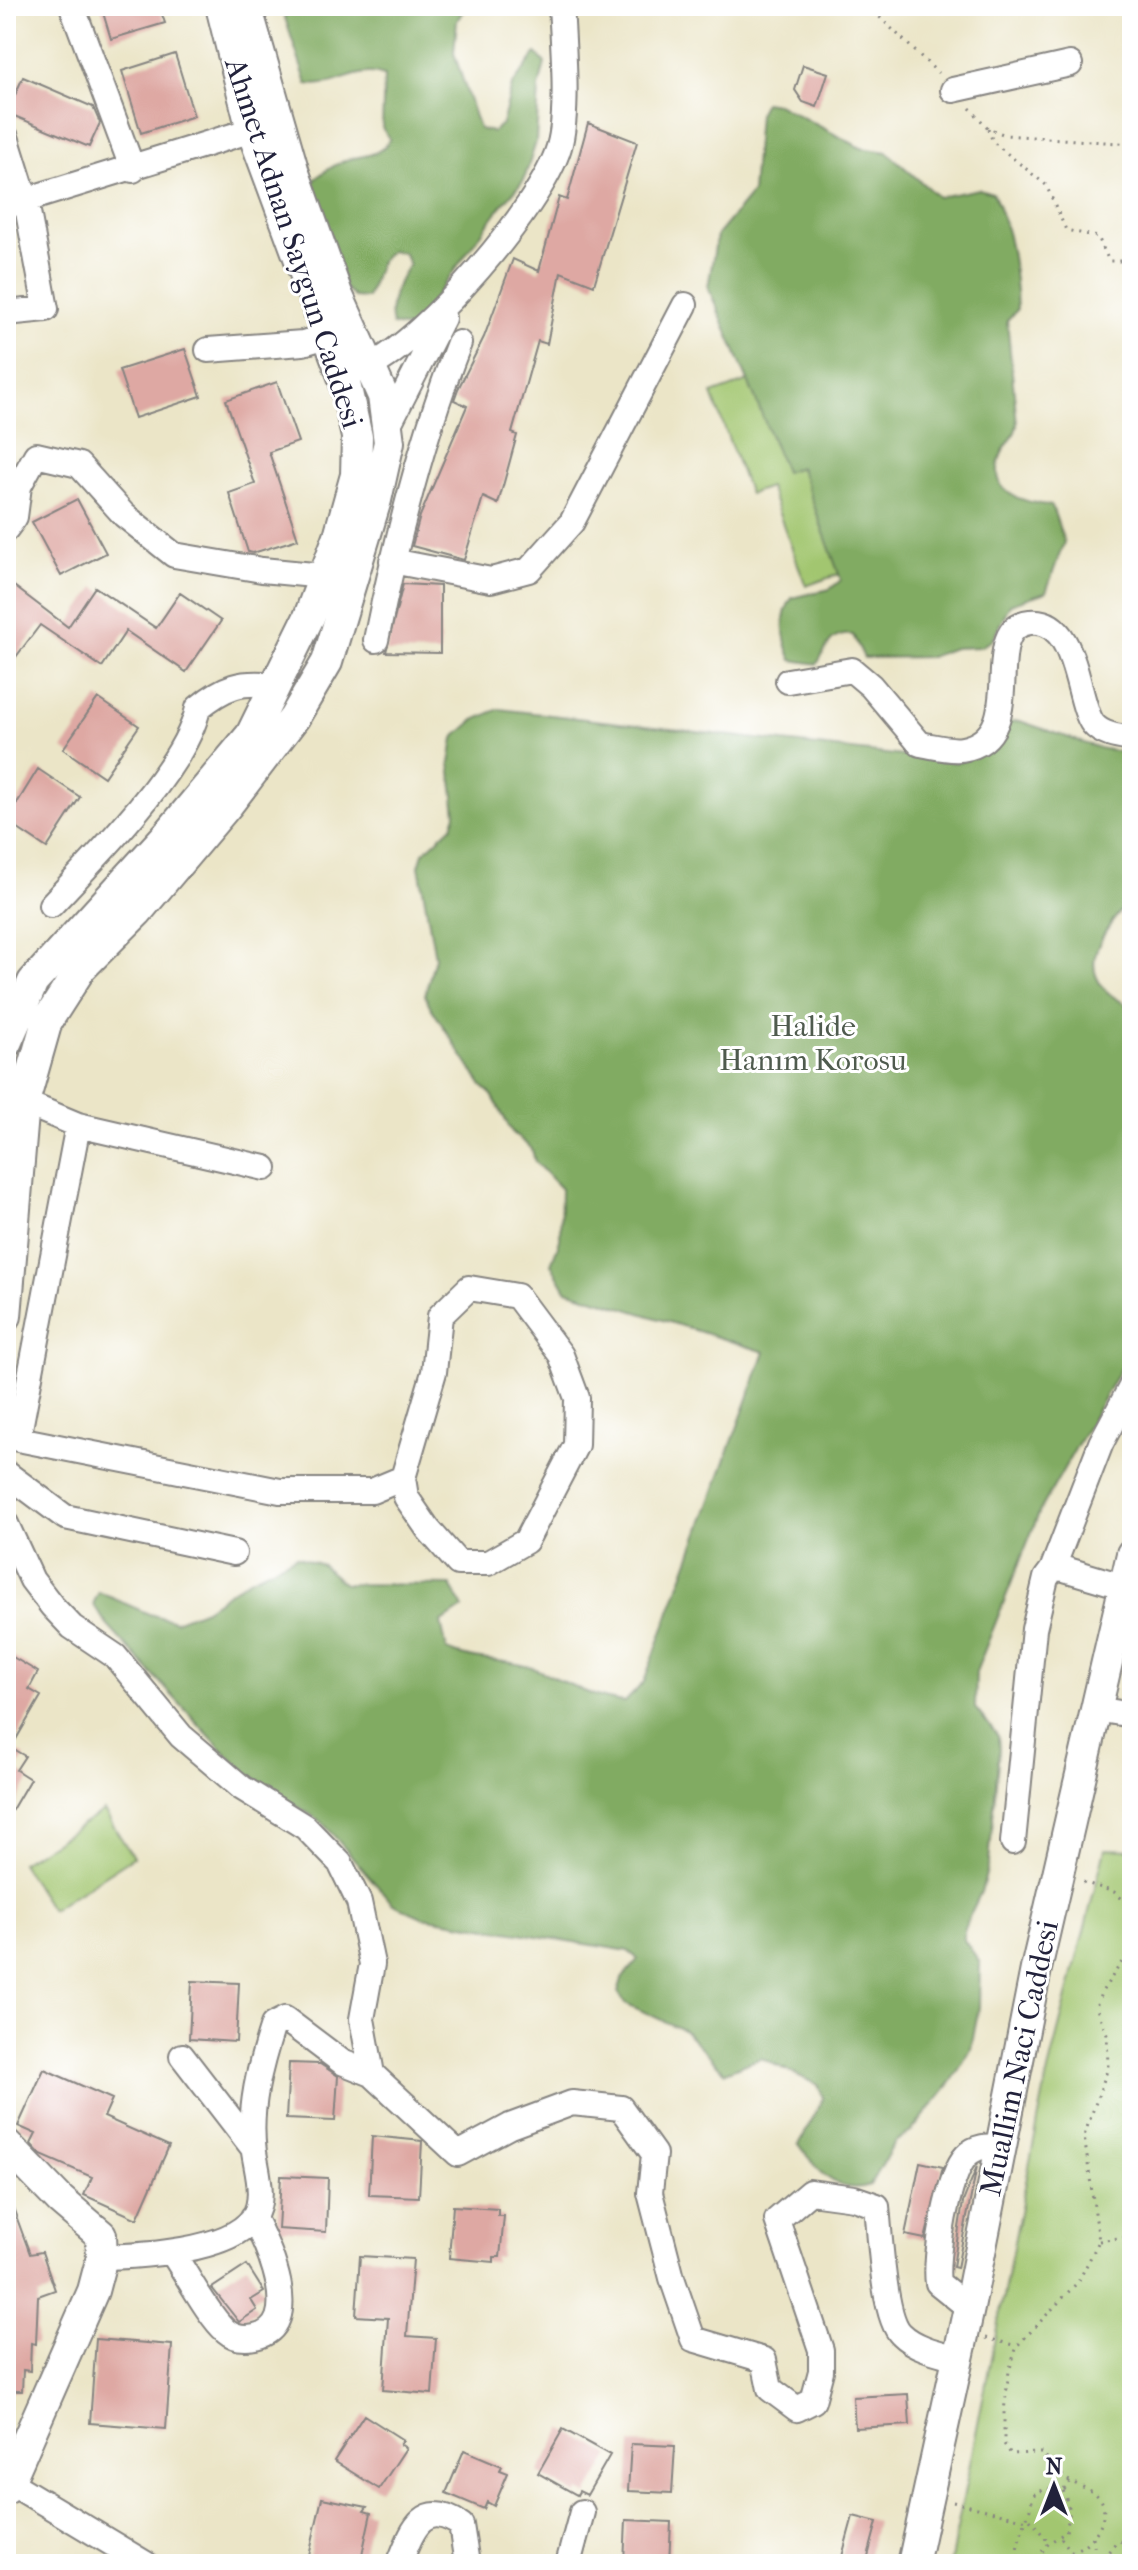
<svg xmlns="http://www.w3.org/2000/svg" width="1138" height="2570" font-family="'IM FELL French Canon',serif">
  <rect width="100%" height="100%" fill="#fff"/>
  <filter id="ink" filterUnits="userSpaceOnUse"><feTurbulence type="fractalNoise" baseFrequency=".0125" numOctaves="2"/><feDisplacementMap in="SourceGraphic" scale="16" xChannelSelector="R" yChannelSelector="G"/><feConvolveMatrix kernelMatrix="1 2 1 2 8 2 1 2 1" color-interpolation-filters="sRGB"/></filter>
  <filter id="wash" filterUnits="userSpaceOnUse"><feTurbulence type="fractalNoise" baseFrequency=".006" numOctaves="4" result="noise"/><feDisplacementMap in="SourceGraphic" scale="32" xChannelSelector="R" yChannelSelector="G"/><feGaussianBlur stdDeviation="1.8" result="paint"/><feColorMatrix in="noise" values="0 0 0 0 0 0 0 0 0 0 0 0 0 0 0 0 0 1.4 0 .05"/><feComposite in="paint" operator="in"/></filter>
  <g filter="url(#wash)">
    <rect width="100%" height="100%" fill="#ebe5c7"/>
    <path fill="#a2c670" stroke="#627456" stroke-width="2" d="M765,375L802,474L859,567L806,586L769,487L749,494L712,394Z
      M104,1811L133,1857L51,1910L21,1863Z
      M1105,1849L1132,1850V2564H950L1048,2071Z"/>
    <path fill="#81ab62" stroke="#52664e" stroke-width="2" d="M281,6H466L457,21L454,53L479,129L492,132L502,124L512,86L536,53L545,63L539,88L536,142L524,180L498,210L412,329L392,325C386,303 398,283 409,264L404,253L391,251L381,260L367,298L354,297L345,288L311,183C320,174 332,166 344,161C363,153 377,160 390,139L382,128L384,76C356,65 338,89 307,84Z
      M764,102L777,104L861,148L887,152L938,197L979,189L993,193C1011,232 1015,268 1017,310L1007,320L1017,424C1015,440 1004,444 1000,458C988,498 1027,501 1052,506L1064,542L1046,592L1010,604L992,640L980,647L954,648L930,657L864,658L853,635C829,633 828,647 817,664L792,660C783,640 779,617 792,598L830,589L841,580L800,467L785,472C760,409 734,347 708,287L717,235L752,193L758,114Z
      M499,709L955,762L969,759L1007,722L1020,721L1099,748L1132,754V897C1100,935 1066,978 1132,1007V1348L1040,1511L976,1672L975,1708L998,1736L999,1749L989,1863L981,1892L964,1928V1940L980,1962L979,2007L971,2049L952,2081L911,2132L895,2142L870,2185C838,2197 816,2169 799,2145L823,2098L818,2085L761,2058L725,2072L685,2031L625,2003L618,1992L622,1979L638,1959L628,1951L422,1917L393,1904L322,1822L262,1784L228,1756L107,1625L93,1604L99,1592L149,1614L175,1621L205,1609L249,1579L296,1556L322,1565L344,1584L451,1585L463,1608L441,1623L447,1650C477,1663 498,1658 526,1666C563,1677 584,1698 625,1702L644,1682L765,1352L566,1290L551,1264L560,1240L561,1189L535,1162L532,1149L512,1132L492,1095L482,1086L430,1006L425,995L435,957L419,866L423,853L452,826L456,814L450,763L454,738L474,720Z"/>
    <g id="blocks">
      <path fill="#dea8a3" d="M101,6H159L165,23L111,39Z
        M175,54L194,116L141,133L122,71Z
        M803,65L828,73L817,107L803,102L795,90Z
        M23,77L93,107L100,123L89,147L7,113Z
        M588,123L637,142L594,285L561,272L547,344L538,341L512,433L517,435L498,504L483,497L464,560L412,546L420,516L467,406L454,400L458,389L484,337L513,259L539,271L559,197L567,200Z
        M185,349L201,396L135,418L119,370Z
        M277,382L298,442L269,452L298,539L253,553L248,552L229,493L255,484L226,400Z
        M77,499L106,553L61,576L32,522Z
        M6,580L68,627L95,587L156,628L180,593L221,621L186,672L126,631L102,667L40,625L6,670Z
        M403,584L440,586V653L386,652Z
        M98,698L139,726L104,777L63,749Z
        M38,769L80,797L47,848L6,821Z
        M6,1653L38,1672L29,1689L41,1696L11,1748L25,1756L16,1770L30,1779L6,1820Z
        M192,1981L239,1983L236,2042L189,2039Z
        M289,2063L320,2064L338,2076L335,2121L286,2119Z
        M44,2069L112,2099L104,2117L169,2146L137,2219L84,2195L92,2177L41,2155L31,2144L36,2134L18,2126Z
        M372,2136L422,2141L419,2197L369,2195Z
        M920,2162L943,2167L925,2239L905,2235Z
        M977,2166L957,2268L953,2267L963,2202Z
        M281,2176L328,2178L326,2232L278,2229Z
        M8,2194L30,2254L42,2252L55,2290L38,2296L36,2344L31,2343L30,2371L23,2370L22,2391H6Z
        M453,2206L498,2209V2216H504L500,2257H494V2262L449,2258Z
        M360,2256L413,2259L407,2336L436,2338L432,2394L383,2390L388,2318L356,2316Z
        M247,2265L264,2292L251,2300L257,2310L239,2322L212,2288Z
        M96,2339L172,2345L166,2429L90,2423Z
        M908,2394L910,2425L855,2428L853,2397Z
        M364,2415L403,2440L400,2444L406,2448L379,2489L334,2461Z
        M563,2429L610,2455L587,2495L579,2491L577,2495L538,2473Z
        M631,2444L675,2446L672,2493L628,2491Z
        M464,2450L502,2466L500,2470L508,2473L494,2506L487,2502L484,2509L446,2493Z
        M322,2498L367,2507L364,2511L371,2513L360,2564H307Z
        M853,2516L877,2522L866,2564H840Z
        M626,2520L671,2522L669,2564H624Z"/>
    </g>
  </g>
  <g filter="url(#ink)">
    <use href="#blocks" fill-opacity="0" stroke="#868481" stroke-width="2"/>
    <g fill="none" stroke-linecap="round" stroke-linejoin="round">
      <defs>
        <path id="minor" d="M72,6L133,170
          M953,90L1070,64
          M6,137L26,201L46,309L6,313
          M6,206L252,130
          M208,350L303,343L327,336
          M370,366C426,339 541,207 559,147C569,113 563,43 561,6
          M389,424L443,318
          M6,529L15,517L19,486L36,455L79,465L124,515L174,555L262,570L324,576
          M392,561L491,580L529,570L572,522L685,305
          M376,640C396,541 422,437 459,343
          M788,681L852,670L871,686L920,744C933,746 949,751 962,749C1033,737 976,628 1030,622C1078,617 1076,702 1093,724C1102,735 1119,737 1132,739
          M51,905C94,859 186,768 198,708C225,686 240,681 275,685
          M6,1095L78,1125L18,1439L280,1491H372L403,1478
          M78,1125L265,1168
          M469,1288L517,1296L561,1355L577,1398L576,1445L526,1541L488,1563H458L428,1529L406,1497L403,1478L434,1372L440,1316Z
          M6,1473L65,1517L234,1553
          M6,1524L32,1580L52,1606L72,1627L115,1656L181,1736L242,1788L305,1827L340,1863L359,1902L372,1964L362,2019L372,2074L458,2154L510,2126L572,2103L621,2108L654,2154L650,2193L672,2278L693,2339L764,2360L770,2389L797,2409L813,2401L821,2371V2350L777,2220L810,2192L854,2198L877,2206C880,2233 883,2317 901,2334C915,2348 939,2353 958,2358
          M1052,1570L1101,1443L1132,1385
          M1096,1709L1132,1715
          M1013,1842L1034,1629L1046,1578L1052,1570L1061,1568L1132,1589
          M182,2056L253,2148
          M173,2254C186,2273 210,2318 226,2331C235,2339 245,2339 255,2337C306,2326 267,2244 253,2217
          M102,2257C140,2256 229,2252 253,2218C266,2199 257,2172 254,2152C248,2109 260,2065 273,2025L285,2019L342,2062L372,2074
          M969,2308L938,2283C934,2258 948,2175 966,2156C975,2146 988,2146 1001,2146
          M11,2483L146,2564
          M399,2564C412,2532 422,2498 461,2525L467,2564
          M568,2564L582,2512"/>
        <path id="major" d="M6,1043L33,982L170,832L251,735L309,617L339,536L356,475L357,437L344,379L252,130L221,6
          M6,1316L24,1102L47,1021L81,968L137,912L229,803L294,718L327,662L376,500L389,442L383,396L337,294L294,173L246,6
          M6,2144L60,2200L101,2235L102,2257L93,2291L6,2489
          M913,2564L969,2308L1036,1969L1132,1554"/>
      </defs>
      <use href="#minor" stroke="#868481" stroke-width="28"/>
      <use href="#major" stroke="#868481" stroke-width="34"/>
      <path stroke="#868481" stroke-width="3" stroke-dasharray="2 6" stroke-linecap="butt" d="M868,6L938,73
        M970,108L988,128L1005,135L1132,144
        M988,129L993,142L1046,185L1066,230L1098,237L1109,261H1132
        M1083,1882L1114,1892L1132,1907
        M1099,2241L1132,2236
        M986,2338L1017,2346
        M953,2502L1027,2520
        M1030,2519L1049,2543
        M1093,2537L1096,2560H1102L1117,2541L1132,2543
        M1061,2538L1071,2551C1083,2548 1093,2539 1099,2528C1115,2493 1087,2491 1068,2480C1058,2473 1051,2460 1041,2453L1011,2454L1004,2444V2411L1009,2371L1017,2346L1078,2282L1099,2241L1084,2136L1108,2068L1107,2034L1096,2007L1101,1993L1132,1947
        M1017,2564C1014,2538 1030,2519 1033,2495L1045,2489L1064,2490L1070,2481
        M1032,2564L1049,2543L1066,2532L1070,2510L1063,2490"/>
      <use href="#minor" stroke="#fff" stroke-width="24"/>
      <use href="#major" stroke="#fff" stroke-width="30"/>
    </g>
  </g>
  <g text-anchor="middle" stroke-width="6" stroke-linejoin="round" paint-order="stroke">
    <g font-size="30" fill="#22223b" stroke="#fff">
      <text transform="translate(294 243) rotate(72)" y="10">Ahmet Adnan Saygun Caddesi</text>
      <text transform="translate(1019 2058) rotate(-78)" y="10">Muallim Naci Caddesi</text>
    </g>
    <g font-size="30" fill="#4f5b4e" stroke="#fff">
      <text x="813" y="1036">Halide<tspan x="813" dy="34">Hanım Korosu</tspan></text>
    </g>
  </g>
  <rect width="1138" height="2570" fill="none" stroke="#fff" stroke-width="32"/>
  <g transform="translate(1054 2486)" stroke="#ffffff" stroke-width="6" paint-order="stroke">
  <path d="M0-6L14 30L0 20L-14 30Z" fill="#22223b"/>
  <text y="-12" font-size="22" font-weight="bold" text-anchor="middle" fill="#22223b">N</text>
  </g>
</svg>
